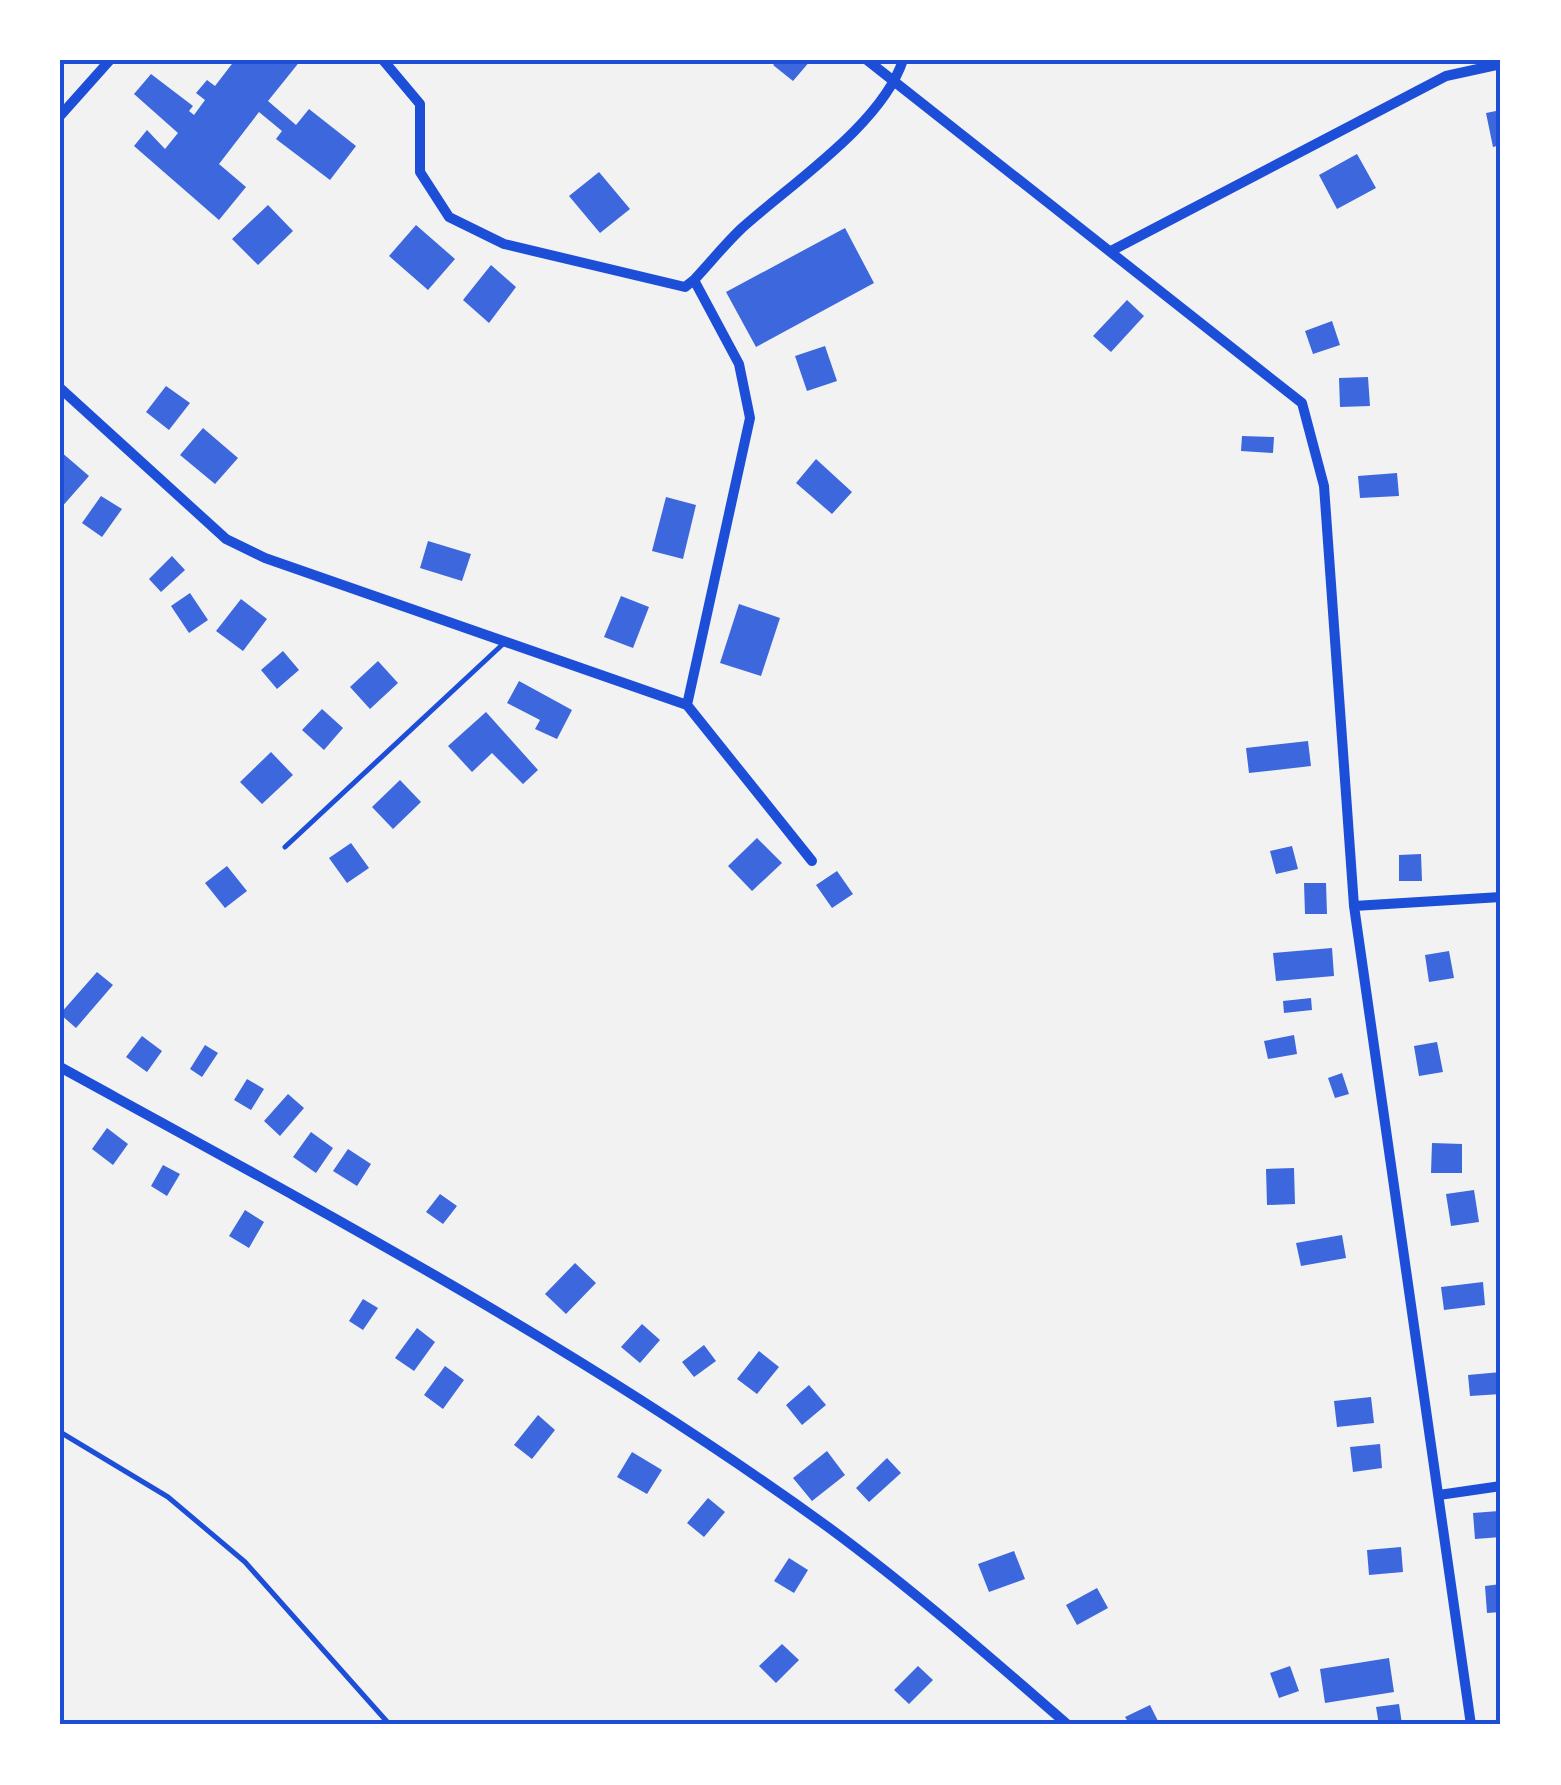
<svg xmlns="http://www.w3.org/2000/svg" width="1561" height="1785" font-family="'Exo 2',sans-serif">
  <rect width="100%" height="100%" fill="#f2f2f2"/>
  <path fill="#3d67dc" d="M235,60H301L268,101L296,125L309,109L356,146L330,180L276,139L282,131L259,112L219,164L246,187L219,220L134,146L147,130L165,149L178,133L134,94L151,74L193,106L189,111L194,115L205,100L196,93L207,80L215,86Z
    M778,60H811L793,81L773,65Z
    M1501,110V145L1493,147L1486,113Z
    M1357,154L1376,188L1337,209L1319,175Z
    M599,172L630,209L600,233L569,196Z
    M268,205L293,231L258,265L232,239Z
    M416,225L455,259L428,290L389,256Z
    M845,228L874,283L756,347L726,292Z
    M491,265L516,287L489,323L463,300Z
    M1127,300L1144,316L1111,352L1093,336Z
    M1332,321L1340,345L1313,354L1305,331Z
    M825,346L837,381L807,391L795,356Z
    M1368,377L1370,406L1340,407L1339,378Z
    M166,386L190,403L169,430L146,412Z
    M203,428L238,458L215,484L180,455Z
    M1242,436L1274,437L1273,453L1241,451Z
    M60,451L89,476L60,509Z
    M816,459L852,492L832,514L796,483Z
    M1397,473L1399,496L1360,498L1358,476Z
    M101,496L122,509L102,537L82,523Z
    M666,497L696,505L683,559L652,551Z
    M428,541L471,554L462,581L420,568Z
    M172,556L185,570L161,592L149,579Z
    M190,593L208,620L189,633L171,606Z
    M621,596L649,607L633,648L604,637Z
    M241,599L267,619L243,651L216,631Z
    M739,604L780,618L761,676L720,663Z
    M283,651L299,670L277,689L261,670Z
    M378,661L398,683L370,709L350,687Z
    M519,681L572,710L557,739L535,729L540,720L507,703Z
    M322,709L343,728L324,750L302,730Z
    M486,712L538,770L523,784L492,753L472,772L448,746Z
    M1308,741L1311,766L1249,773L1246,748Z
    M271,752L293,775L262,804L240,782Z
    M400,780L421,802L393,829L372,807Z
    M757,838L782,863L752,891L728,866Z
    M351,843L369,868L347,883L329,858Z
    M1292,846L1298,869L1276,874L1270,851Z
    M1421,854L1422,881H1399V855Z
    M227,866L247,891L225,908L205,883Z
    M837,871L853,894L832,908L816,885Z
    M1304,883H1326L1327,914H1305Z
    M1332,948L1334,976L1276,981L1273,953Z
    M1449,951L1454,978L1429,982L1425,955Z
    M97,972L113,985L76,1028L60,1014Z
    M1311,998L1312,1010L1284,1013L1283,1001Z
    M1294,1035L1297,1054L1268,1059L1264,1041Z
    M142,1036L162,1051L147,1072L126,1057Z
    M1437,1042L1443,1072L1419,1076L1414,1046Z
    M205,1045L218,1053L202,1077L190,1069Z
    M1342,1073L1349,1094L1335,1098L1328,1078Z
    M247,1079L264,1089L251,1110L234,1100Z
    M288,1094L304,1108L280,1136L264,1121Z
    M107,1128L128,1144L113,1165L92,1149Z
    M311,1132L333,1148L316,1173L293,1157Z
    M1432,1143L1462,1144V1173H1431Z
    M348,1149L371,1164L357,1186L333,1171Z
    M163,1165L180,1174L167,1196L151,1186Z
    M1294,1168L1295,1204L1267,1205L1266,1169Z
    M1474,1190L1479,1222L1451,1226L1446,1194Z
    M440,1194L457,1206L443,1224L426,1212Z
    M245,1210L264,1222L249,1248L229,1236Z
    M1342,1235L1346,1258L1301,1266L1296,1243Z
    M575,1263L596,1283L566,1314L545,1294Z
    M1483,1282L1485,1305L1444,1310L1441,1287Z
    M363,1299L378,1308L363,1330L349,1321Z
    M642,1324L660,1340L640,1363L621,1347Z
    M417,1328L435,1342L414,1371L395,1358Z
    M704,1345L716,1361L694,1377L682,1362Z
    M759,1351L779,1367L757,1394L737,1379Z
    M445,1366L464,1380L443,1409L424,1395Z
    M1501,1372V1394L1470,1396L1468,1375Z
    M809,1385L826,1405L802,1425L786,1405Z
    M1371,1397L1374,1423L1337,1427L1334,1401Z
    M538,1415L555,1430L532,1459L514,1445Z
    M1380,1444L1382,1468L1353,1472L1350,1447Z
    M827,1451L845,1475L812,1501L793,1478Z
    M632,1452L662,1470L647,1494L617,1477Z
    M887,1458L901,1473L869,1502L856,1488Z
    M708,1498L725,1512L704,1537L687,1523Z
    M1499,1511L1501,1537L1475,1539L1473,1513Z
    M1401,1547L1403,1572L1369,1575L1367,1550Z
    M1014,1551L1025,1579L989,1592L978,1564Z
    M789,1558L808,1570L794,1593L774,1581Z
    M1501,1584V1612L1487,1613L1485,1586Z
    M1097,1588L1108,1608L1077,1625L1066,1605Z
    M782,1644L799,1660L776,1683L759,1666Z
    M1389,1658L1394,1692L1325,1703L1320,1669Z
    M918,1666L933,1680L909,1704L894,1690Z
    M1290,1666L1299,1691L1279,1698L1270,1673Z
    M1399,1704L1402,1724L1379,1725L1376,1707Z
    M1150,1705L1160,1725H1130L1125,1717Z"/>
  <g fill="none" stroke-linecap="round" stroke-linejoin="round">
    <path stroke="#1d4ed8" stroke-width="5" d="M285,847L503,644
      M60,1432L168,1497L245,1562L390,1725"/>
    <path stroke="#1d4ed8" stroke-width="10" d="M383,60L420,104V172L449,217L504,244L685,287L694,280
      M867,60L1302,403L1324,486L1354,906L1471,1725
      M60,116L110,60
      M1111,251L1446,76L1501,64
      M60,388L226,539L265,558L687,705L812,861
      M687,705L750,418L739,364L694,280C710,263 725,244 742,228C792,183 882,124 903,60
      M1354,906L1501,897
      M60,1067C321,1210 587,1352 828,1527C912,1589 990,1657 1068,1725
      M1439,1495L1501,1486"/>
  </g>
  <rect width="1561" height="1785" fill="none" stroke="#ffffff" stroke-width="125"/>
  <rect x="62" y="62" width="1436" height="1660" fill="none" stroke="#1d4ed8" stroke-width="4"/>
</svg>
